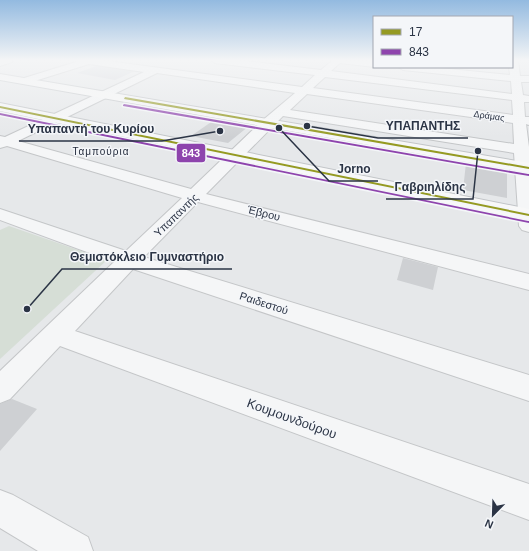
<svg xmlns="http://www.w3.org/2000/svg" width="529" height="551" font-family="Helvetica,sans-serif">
  <rect width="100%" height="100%" fill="#e6e8ea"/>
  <path fill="#d4d7dd" d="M99,65L137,70L115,80L77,73Z"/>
  <path fill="#d6ded6" d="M9,226L107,260L0,359V230Z"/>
  <path fill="#ced0d3" d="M214,120L249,126L228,143L191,136Z
    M466,163L507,171V198L463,190Z
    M403,258L438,267L433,290L397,280Z
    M12,399L37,409L0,451V404Z"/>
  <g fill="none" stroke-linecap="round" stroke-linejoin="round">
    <defs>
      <path id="minor" d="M0,60H13L12,62L0,66Z
        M75,60H100L302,87L315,75L215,63L211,60H238L321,70L333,60L374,61V67L340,63L331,71L512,94L511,81L403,70L398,67H429L510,75L509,67H512V60H518L520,76H529V82H521L523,95L529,96V102H524L525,117H529V125L526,124L529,147V232L522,230L519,226L514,153L283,116L206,194L529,274V290L198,202L144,257L529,375V401L133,269L75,331L529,484V520L60,346L10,399L0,403V371L114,262L0,220V209L126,251L182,198L7,146L0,148V136L5,137L144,72L89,64L25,84L20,81L21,79L76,62ZM157,73L295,93L263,120L191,189L18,141ZM325,77L512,100L513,115L313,88ZM307,94L513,123L514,144L290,110Z
        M0,490L13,495L88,537L93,551H38L0,528Z"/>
      <path id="major" d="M0,74L529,163V173L0,80Z
        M0,103L529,209V221L0,111Z"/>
    </defs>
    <use href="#minor" stroke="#c4c6c8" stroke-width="2"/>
    <use href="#major" stroke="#c2c5c8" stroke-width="2"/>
    <use href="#minor" fill="#f5f6f7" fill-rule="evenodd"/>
    <use href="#major" fill="#f8f8f8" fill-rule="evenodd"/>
    <defs>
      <path id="bus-1" d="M125,97L529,167V169L124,99Z
        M0,106L529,214V216L0,108Z"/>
      <path id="bus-2" d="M124,104L528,174H529V176L123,106V105Z
        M0,113L528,221H529V223L0,115Z"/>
    </defs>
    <use href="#bus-1" stroke="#f4f6f9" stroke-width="3"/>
    <use href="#bus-2" stroke="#f4f6f9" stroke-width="3"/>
    <use href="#bus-1" fill="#959a22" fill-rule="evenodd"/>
    <use href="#bus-2" fill="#8e44ad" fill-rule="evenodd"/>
  </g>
  <linearGradient id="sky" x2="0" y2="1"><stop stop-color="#93bae0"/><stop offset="0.44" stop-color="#f4f5f6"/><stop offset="1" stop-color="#f4f5f6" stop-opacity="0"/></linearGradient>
  <rect width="529" height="137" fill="url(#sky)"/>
  <g text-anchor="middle" stroke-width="3" stroke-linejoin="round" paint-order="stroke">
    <g font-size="9" fill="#2b3445" stroke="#f4f6f9">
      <text transform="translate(489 116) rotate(8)" y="3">Δράμας</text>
    </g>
    <g font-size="10" letter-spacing="1" fill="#1d2536" stroke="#f4f6f9">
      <text x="101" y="155">Ταμπούρια</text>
    </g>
    <g font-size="11" fill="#2b3445" stroke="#f4f6f9">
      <text transform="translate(264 213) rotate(14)" y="4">Έβρου</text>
      <text transform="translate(176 215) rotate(-44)" y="4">Υπαπαντής</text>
      <text transform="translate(264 303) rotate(18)" y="4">Ραιδεστού</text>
    </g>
    <g font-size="13" fill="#2b3445" stroke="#f4f6f9">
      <text transform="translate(292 418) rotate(20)" y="5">Κουμουνδούρου</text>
    </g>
  </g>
  <path fill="none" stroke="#2b3445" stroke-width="1.5" d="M307 126L378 138H468M220 131L162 141H19M279 128L329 181H378M478 151L473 199H386M27 309L62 269H232"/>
  <g fill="#2b3445" stroke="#f4f6f9" stroke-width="1.5">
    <circle cx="307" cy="126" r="4"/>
    <circle cx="220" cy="131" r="4"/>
    <circle cx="279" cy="128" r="4"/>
    <circle cx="478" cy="151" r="4"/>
    <circle cx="27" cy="309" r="4"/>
  </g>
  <g font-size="12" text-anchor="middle" font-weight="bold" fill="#2b3445" stroke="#f4f6f9" stroke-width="3" stroke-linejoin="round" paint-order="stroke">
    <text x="423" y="130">ΥΠΑΠΑΝΤΗΣ</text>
    <text x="91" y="133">Υπαπαντή του Κυρίου</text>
    <text x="354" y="173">Jorno</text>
    <text x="430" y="191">Γαβριηλίδης</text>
    <text x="147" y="261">Θεμιστόκλειο Γυμναστήριο</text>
  </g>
  <rect stroke="#f4f6f9" stroke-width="1.5" x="176" y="143" width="30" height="20" rx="4" fill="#8e44ad"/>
  <g font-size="11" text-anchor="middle" font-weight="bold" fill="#fff">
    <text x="191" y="157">843</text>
  </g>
  <rect x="373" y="16" width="140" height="52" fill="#f4f6f9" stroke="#a4a8b1"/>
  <rect x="381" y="29" width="20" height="6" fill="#959a22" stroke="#a4a8b1"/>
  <text x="409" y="36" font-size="12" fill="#2b3445">17</text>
  <rect x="381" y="49" width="20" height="6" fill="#8e44ad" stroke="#a4a8b1"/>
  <text x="409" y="56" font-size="12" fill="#2b3445">843</text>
  <g transform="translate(493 515) rotate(203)" stroke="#f4f6f9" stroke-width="3" paint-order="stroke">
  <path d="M0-3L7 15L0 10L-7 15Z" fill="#2b3445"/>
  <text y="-6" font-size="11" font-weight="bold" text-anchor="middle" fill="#2b3445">N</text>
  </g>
</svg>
